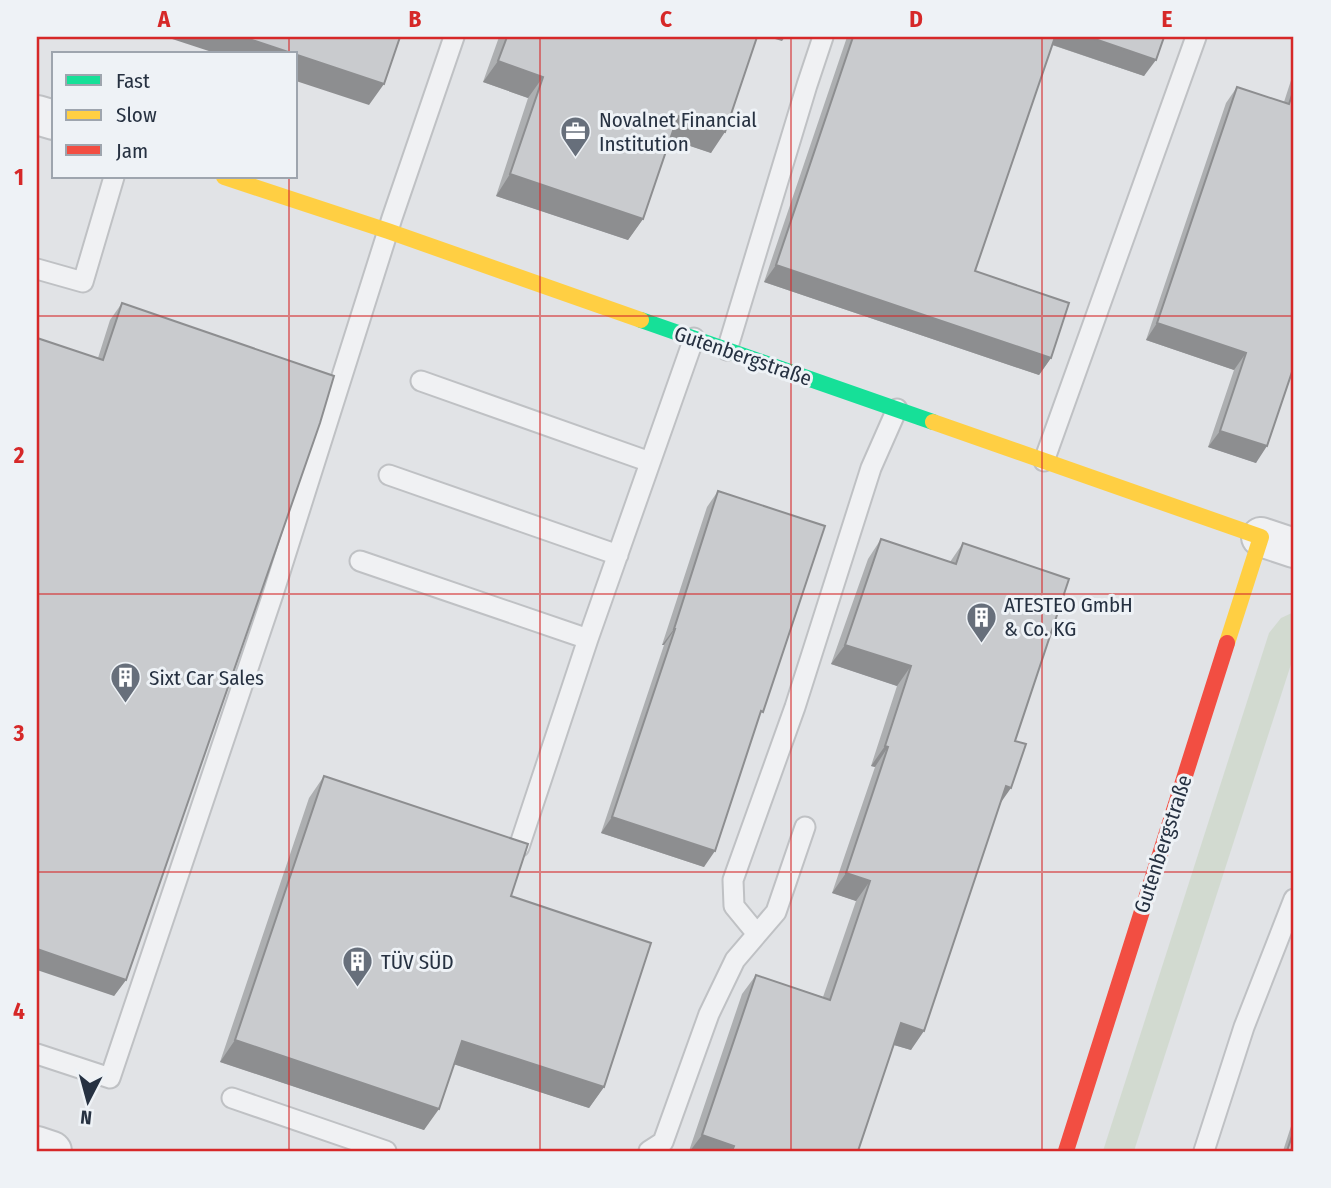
<svg xmlns="http://www.w3.org/2000/svg" width="1331" height="1188" font-family="'Fira Sans Condensed',sans-serif">
  <rect width="100%" height="100%" fill="#e1e3e6"/>
  <path fill="#d2dad0" d="M1294,612V655L1134,1151H1103L1269,633L1281,618Z"/>
  <g fill="none" stroke-linecap="round" stroke-linejoin="round">
    <defs>
      <path id="lane" d="M37,269L83,282L114,177
        M727,350L807,85L823,37
        M421,381L650,462
        M1044,461L1196,37
        M389,475L618,555
        M360,561L588,639
        M519,847L588,639L694,338
        M757,934L734,906L733,880L795,707L871,468L897,409
        M37,1054L110,1078L273,594L392,218L454,37
        M232,1098L386,1151
        M649,1151L663,1142L709,1014L735,960L776,912L805,827
        M1204,1151L1244,1027L1294,899"/>
      <path id="street" d="M37,115L54,120
        M1261,537L1294,548
        M37,1146L52,1151"/>
    </defs>
    <use href="#lane" stroke="#bfc1c4" stroke-width="23"/>
    <use href="#street" stroke="#bfc1c4" stroke-width="42"/>
    <use href="#lane" stroke="#f0f1f3" stroke-width="19"/>
    <use href="#street" stroke="#f0f1f3" stroke-width="38"/>
    <path stroke="#16e098" stroke-width="16" d="M641,320L933,422"/>
    <path stroke="#ffcf43" stroke-width="16" d="M224,177L388,231L641,320
      M933,422L1261,537L1227,643"/>
    <path stroke="#f24e42" stroke-width="16" d="M1066,1151L1227,643"/>
  </g>
  <path fill="#adafb1" d="M499,37H757L711,153L670,139L643,219L628,240L496,196L528,98L483,82Z
    M847,37H1164L1144,76L1052,45L975,271L1051,358L1039,375L764,282Z
    M1294,71V366L1256,463L1208,447L1234,370L1146,340L1226,103L1237,87L1284,102Z
    M122,303L126,980L114,996L98,358L110,320Z
    M718,491L759,717L704,867L601,833L664,645H662L707,507Z
    M881,539L950,562L963,543L1015,741L1001,802L911,1050L894,1045L858,1151H689L742,994L756,975L823,997L856,901L832,893L875,767L871,766L897,686L831,664L868,559Z
    M324,776L511,896L604,1087L589,1108L454,1064L424,1130L220,1062L309,798Z
    M1294,1117V1151H1283Z"/>
  <path fill="#8d8e90" d="M166,37H243L295,54H218Z
    M768,37H785L782,41Z
    M1052,37H1089L1156,60L1144,76L1047,43Z
    M296,54L384,84L369,105L296,81Z
    M498,61L543,77L528,98L483,82Z
    M678,116L725,132L711,153L663,137Z
    M510,174L643,219L628,240L496,196Z
    M776,265L1051,358L1039,375L764,282Z
    M1157,323L1246,353L1234,370L1146,340Z
    M1220,431L1267,446L1256,463L1208,447Z
    M674,629H675L664,645H662Z
    M845,645L911,666L897,686L831,664Z
    M885,746L888,747L875,767L871,766Z
    M1006,786L1011,788L997,808Z
    M612,817L715,851L704,867L601,833Z
    M846,873L870,881L856,901L832,893Z
    M37,949L126,980L114,996L37,970Z
    M901,1023L924,1031L911,1050L887,1043Z
    M235,1040L439,1109L424,1130L220,1062Z
    M462,1041L604,1087L589,1108L447,1062Z
    M702,1135L734,1146L730,1151H690Z"/>
  <path fill="#c9cbce" stroke="#8d8e90" stroke-width="2" d="M243,37H400L384,84Z
    M507,37H757L725,132L678,116L643,219L510,174L543,77L498,61Z
    M853,37H1055L975,271L1069,303L1051,358L776,265Z
    M1089,37H1164L1156,60Z
    M1237,87L1289,104L1294,89V366L1267,446L1220,431L1246,353L1157,323Z
    M122,303L334,376L320,423L126,980L37,949V338L103,360Z
    M718,491L825,526L763,712L761,711L715,851L612,817L675,629H674Z
    M881,539L956,564L963,543L1069,579L1015,741L1026,744L1011,788L1006,786L924,1031L901,1023L858,1151H732L734,1146L702,1135L756,975L830,1000L870,881L846,873L888,747L885,746L911,666L845,645Z
    M324,776L528,844L511,896L651,943L604,1087L462,1041L439,1109L235,1040Z
    M1294,1130V1151H1287Z"/>
  <path fill="none" stroke="#d62828" stroke-width="2" stroke-opacity="0.55" d="M289,37V54M540,37V1151M791,37V1151M1042,37V1151M289,177V1151M37,316H1294M37,594H1294M37,872H1294"/>
  <defs>
    <symbol id="office-pin" viewBox="-11 -11 22 30"><path d="M0 17L-7.5 6A9.5 9.5 0 1 1 7.5 6Z" fill="#676f7b" stroke="#eef2f6"/><path d="M-6-3h4V-5.5h4V-3h4V5H-6ZM-1-4.5V-3h2v-1.5ZM-6 0V1H6V0Z" fill="#fff"/></symbol>
    <symbol id="building-pin" viewBox="-11 -11 22 30"><path d="M0 17L-7.5 6A9.5 9.5 0 1 1 7.5 6Z" fill="#676f7b" stroke="#eef2f6"/><path d="M-4-6H4V6H1V3H-1V6H-4ZM-2.5-4.3h1.7v1.8h-1.7ZM.8-4.3h1.7v1.8H.8ZM-2.5-1h1.7V.8h-1.7ZM.8-1h1.7V.8H.8Z" fill="#fff"/></symbol>
  </defs>
  <g fill-rule="evenodd">
    <use href="#office-pin" x="558" y="114" width="35" height="47"/>
    <use href="#building-pin" x="964" y="600" width="35" height="47"/>
    <use href="#building-pin" x="108" y="660" width="35" height="47"/>
    <use href="#building-pin" x="340" y="944" width="35" height="47"/>
  </g>
  <g text-anchor="middle" stroke-width="6" stroke-linejoin="round" paint-order="stroke">
    <g font-size="21" fill="#263141" stroke="#eef2f6" text-anchor="start">
      <text x="599" y="127">Novalnet Financial<tspan x="599" dy="24">Institution</tspan></text>
      <text x="1004" y="612">ATESTEO GmbH<tspan x="1004" dy="24">&amp; Co. KG</tspan></text>
      <text x="149" y="685">Sixt Car Sales</text>
      <text x="381" y="969">TÜV SÜD</text>
    </g>
    <g font-size="21" fill="#263141" stroke="#eef2f6">
      <text transform="translate(743 356) rotate(19)" y="7">Gutenbergstraße</text>
      <text transform="translate(1163 844) rotate(-72)" y="7">Gutenbergstraße</text>
    </g>
  </g>
  <rect width="1331" height="1188" fill="none" stroke="#eef2f6" stroke-width="77"/>
  <rect x="52" y="52" width="245" height="126" fill="#eef2f6" stroke="#9ea5ae" stroke-width="2"/>
  <rect x="66" y="75" width="35" height="10" fill="#16e098" stroke="#9ea5ae" stroke-width="2"/>
  <text x="116" y="88" font-size="21" fill="#263141">Fast</text>
  <rect x="66" y="110" width="35" height="10" fill="#ffcf43" stroke="#9ea5ae" stroke-width="2"/>
  <text x="116" y="122" font-size="21" fill="#263141">Slow</text>
  <rect x="66" y="145" width="35" height="10" fill="#f24e42" stroke="#9ea5ae" stroke-width="2"/>
  <text x="116" y="158" font-size="21" fill="#263141">Jam</text>
  <g transform="translate(88 1101) rotate(186)" stroke="#eef2f6" stroke-width="5" paint-order="stroke">
  <path d="M0-5L12 26L0 18L-12 26Z" fill="#263141"/>
  <text y="-10" font-size="19" font-weight="bold" text-anchor="middle" fill="#263141">N</text>
  </g>
  <rect x="38" y="38" width="1254" height="1112" fill="none" stroke="#d62828" stroke-width="2.5"/>
  <g font-size="23" text-anchor="middle" font-weight="bold" fill="#d62828">
    <text x="164" y="27">A</text>
    <text x="415" y="27">B</text>
    <text x="666" y="27">C</text>
    <text x="916" y="27">D</text>
    <text x="1167" y="27">E</text>
    <text x="19" y="185">1</text>
    <text x="19" y="463">2</text>
    <text x="19" y="741">3</text>
    <text x="19" y="1019">4</text>
  </g>
</svg>
